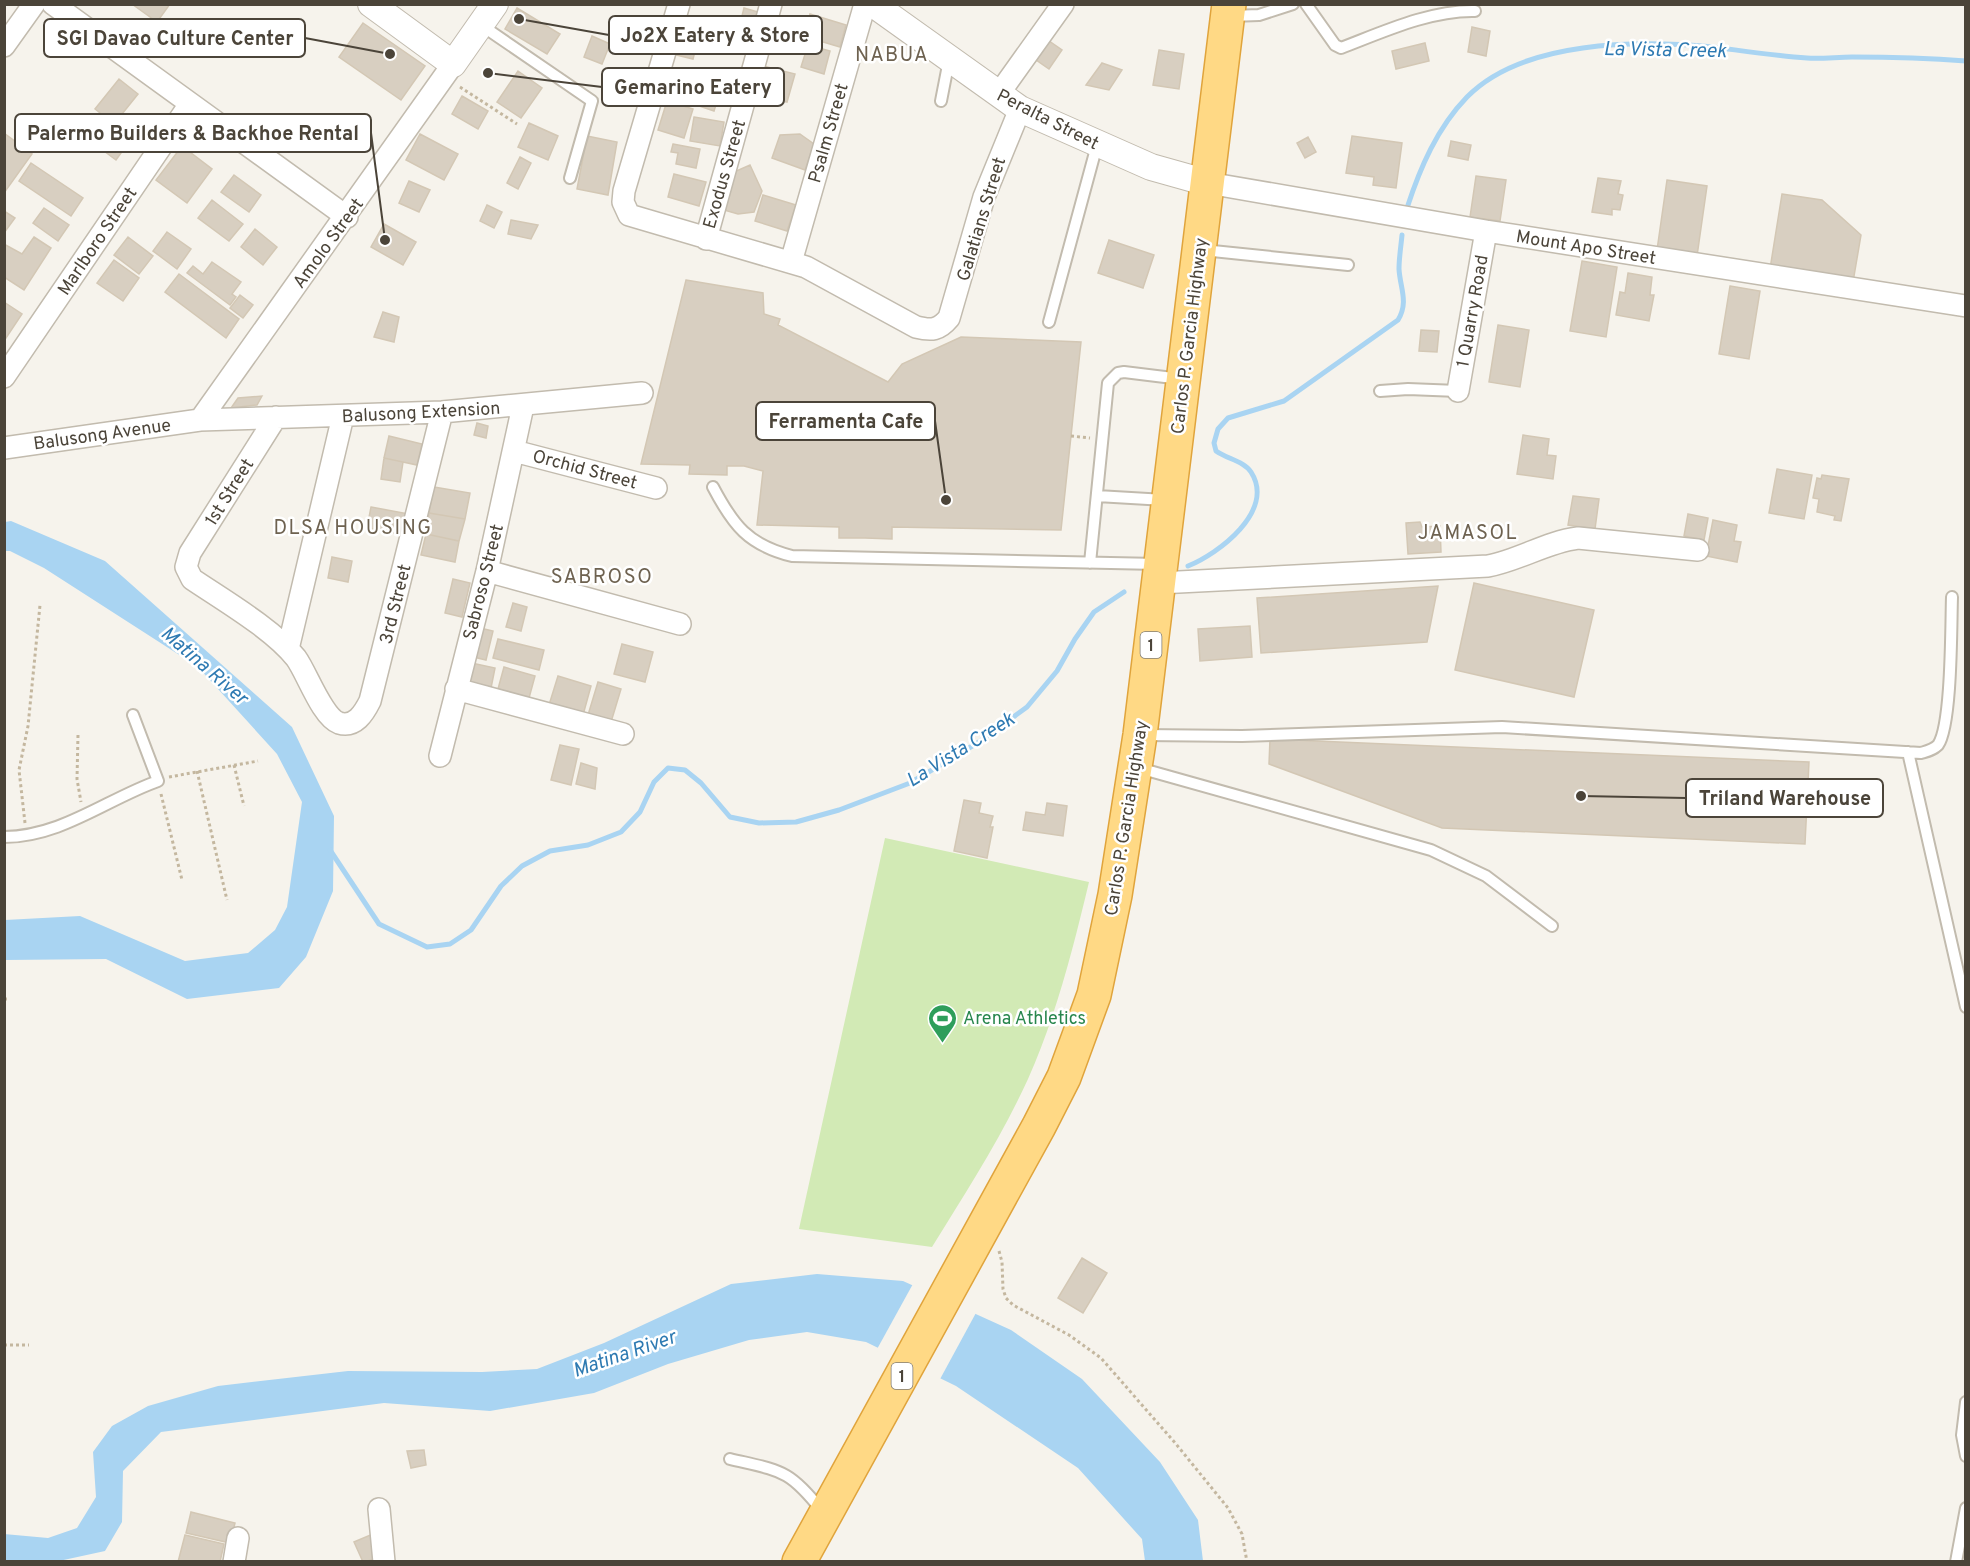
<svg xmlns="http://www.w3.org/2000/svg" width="1970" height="1566" font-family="Overpass,sans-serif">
  <rect width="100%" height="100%" fill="#f6f3ec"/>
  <path fill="#d2eab5" d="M885,838L1089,882C1073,949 1056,1016 1028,1079C1001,1138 966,1192 932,1247L799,1229Z"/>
  <path fill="#a9d4f2" d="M11,521L105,561L292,727L334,816L333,891L306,957L279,988L187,999L106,959L5,960V920L80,916L185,961L248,953L275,930L287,907L302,802L277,754L198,667L44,568L10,551H5V522Z
    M817,1274L903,1281L1011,1330L1082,1379L1160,1462L1198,1520L1203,1561H1145L1142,1539L1078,1468L956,1386L866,1342L807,1332L749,1340L668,1364L594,1393L490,1411L384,1403L161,1432L123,1471L122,1522L105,1551L59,1561H5L4,1534L48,1538L77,1528L96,1497L93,1452L112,1426L148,1406L218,1386L348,1371L482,1372L537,1369L604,1343L731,1284Z"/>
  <path fill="#f6f3ec" d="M914,1282L977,1311L939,1381L876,1351Z"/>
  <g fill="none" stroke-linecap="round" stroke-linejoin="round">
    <path stroke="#a9d4f2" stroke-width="5" d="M1407,208C1420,168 1437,128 1467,97C1523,40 1638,40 1713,47C1744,51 1776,56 1807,58C1822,59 1837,57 1852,57C1890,57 1928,58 1966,61
      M1188,566C1218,554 1276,511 1251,472C1244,461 1227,459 1216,451L1214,443L1218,429L1228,418L1284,401L1398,320C1409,302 1400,288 1399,269C1399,258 1401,246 1402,235
      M330,850L379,924L427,947L450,944L471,930L501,886L522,866L550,851L588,845L621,832L640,812L654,782L668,768L685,770L701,783L730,817L759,823L796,822L839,810L910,783L979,742L1027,707L1057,671L1075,639L1094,612L1124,592"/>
  </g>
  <path fill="#d8cfc1" stroke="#d3c7b4" stroke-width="1.5" d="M132,4H170L157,22Z
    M517,8L560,34L547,54L505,29Z
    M744,8L758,12L755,23L741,20Z
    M810,14L846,25L840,47L803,36Z
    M687,17L717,24L711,47L697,44L693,59L672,54L677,37L682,38Z
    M363,23L425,66L401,100L339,57Z
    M1472,27L1490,31L1486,56L1468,52Z
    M592,36L610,44L602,64L584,57Z
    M1042,36L1062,50L1049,69L1029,55Z
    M1425,43L1429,61L1396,69L1392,51Z
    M808,45L830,51L824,74L801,67Z
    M1159,50L1184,54L1179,89L1153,85Z
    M1102,63L1122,70L1109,90L1086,85Z
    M763,66L795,74L787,102L756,95Z
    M518,71L542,88L521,118L497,102Z
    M684,74L722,86L714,111L676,98Z
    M119,79L138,94L114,124L95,109Z
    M462,96L488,111L478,129L452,114Z
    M667,101L693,109L684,138L658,130Z
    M93,115L129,142L116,160L80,133Z
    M694,117L724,122L720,146L690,141Z
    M529,123L558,136L548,160L518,147Z
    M4,133L32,154L4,193Z
    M420,134L458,154L444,180L406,160Z
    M800,134L814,144L805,170L772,158L780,135Z
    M587,136L617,142L608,195L577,189Z
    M1352,136L1402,143L1396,188L1373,185L1374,177L1346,173Z
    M1308,137L1316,152L1305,158L1297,143Z
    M1451,141L1471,145L1468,160L1448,156Z
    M673,144L700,149L696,168L676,164L678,153L671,152Z
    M182,146L212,169L187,203L156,180Z
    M520,157L531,163L518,189L507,183Z
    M31,163L83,198L71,216L19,181Z
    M750,165L762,191L754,212L738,214L724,210L734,172Z
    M674,174L706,182L699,206L668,197Z
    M234,175L261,195L249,212L221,192Z
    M1476,176L1506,180L1500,221L1470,217Z
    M1598,178L1621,181L1618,194L1623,195L1620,210L1612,209V215L1592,212Z
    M1667,180L1707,186L1697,256L1657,250Z
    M409,181L430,190L419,212L399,203Z
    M1782,194L1822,200L1861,235L1853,282L1770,269Z
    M763,195L796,205L787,231L755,221Z
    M212,200L243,224L229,241L198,218Z
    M487,205L502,212L494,228L480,221Z
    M44,208L69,225L58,241L33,223Z
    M4,211L15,218L4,233Z
    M511,220L538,225L531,239L508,234Z
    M384,224L416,242L403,265L371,247Z
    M255,229L277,247L263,265L241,247Z
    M167,232L191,249L177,269L153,251Z
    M34,237L51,248L24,290L4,277V244L22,254Z
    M128,237L153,256L139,274L114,255Z
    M1109,240L1154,255L1143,288L1098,273Z
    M114,260L139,278L123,301L97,283Z
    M1582,261L1617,267L1606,337L1570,331Z
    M212,262L241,282L232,294L236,297L230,305L187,273L193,266L203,274Z
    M1628,273L1652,277L1650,295H1654L1649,321L1616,315L1620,292L1625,293Z
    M179,274L239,319L226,338L165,292Z
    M686,280L763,293L764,314L780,319L778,325L888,382L902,364L961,337L1081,342L1061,530L892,527V539L865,538H839V527L757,525L763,471L744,466H727V475L689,474L690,465L641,464Z
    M1730,286L1760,291L1749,359L1719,354Z
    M240,295L253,305L243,318L230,308Z
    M4,302L22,314L4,341Z
    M383,312L399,317L394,342L374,337Z
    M1498,325L1529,330L1520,387L1489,382Z
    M1421,330L1439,331L1437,352L1419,351Z
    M262,396L257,405L231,408L238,398Z
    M477,423L488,426L486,438L474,435Z
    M1523,435L1549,439L1547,455L1556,456L1553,479L1517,474Z
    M389,436L422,444L417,465L384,458Z
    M384,458L403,462L400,482L381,479Z
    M1777,469L1812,475L1804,519L1769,513Z
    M1822,475L1849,479L1841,521L1834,520L1835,516L1817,512L1819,499L1813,498L1817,478L1821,479Z
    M434,487L470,493L465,519L429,513Z
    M1573,496L1599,499L1595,529L1568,525Z
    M371,507L409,514L405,535L367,528Z
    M429,513L465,519L459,541L426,534Z
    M1688,514L1708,518L1704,540L1684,536Z
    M1713,520L1737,525L1734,541L1741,542L1737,562L1706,556Z
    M1420,522L1422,527L1440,526L1441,552L1408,554L1406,523Z
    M426,534L459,541L455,562L421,555Z
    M332,557L352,561L348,582L328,578Z
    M453,579L470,583L462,617L445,613Z
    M1474,583L1594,610L1574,697L1455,670Z
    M1438,586L1427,642L1261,653L1257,598Z
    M513,603L527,607L521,631L506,627Z
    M1250,626L1252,657L1200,661L1198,629Z
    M476,627L493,631L486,660L469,656Z
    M498,639L544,650L539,670L493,658Z
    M622,644L653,652L645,682L614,674Z
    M467,662L495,668L491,688L463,682Z
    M504,667L535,676L529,698L498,689Z
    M558,676L591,686L583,715L549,705Z
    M598,682L621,689L611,722L588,715Z
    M1270,739L1809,762L1805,844L1442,828L1269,764Z
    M560,745L579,749L571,785L551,780Z
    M581,763L597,768L595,789L576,784Z
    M964,800L981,803L979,813L993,816L990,827H993L987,858L954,851Z
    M1047,803L1067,806L1063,836L1023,830L1026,812L1045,815Z
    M1082,1258L1107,1273L1083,1313L1058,1298Z
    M424,1450L426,1465L411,1468L407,1451Z
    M191,1512L235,1523L230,1543L186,1533Z
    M375,1533L376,1559L363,1562L354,1542Z
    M185,1535L224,1544L220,1562H178Z"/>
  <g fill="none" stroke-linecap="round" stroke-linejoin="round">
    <defs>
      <path id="service" d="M1306,4L1335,45L1341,48C1383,32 1430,10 1475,11
        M1231,16L1259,15L1293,4
        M481,25L592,101L570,178
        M941,101L949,60
        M1203,250L1348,265
        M1049,322L1097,145
        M1380,391L1408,389L1458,391
        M713,487C733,525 748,545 792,556L1158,564
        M1097,496L1165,500
        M1090,563L1108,383L1118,373L1124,372L1181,379
        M1143,735L1242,736L1502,727L1921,753C1928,751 1933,750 1938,745C1952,725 1951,625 1952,597
        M1908,752L1966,1007
        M1139,768L1431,850L1486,876L1552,926
        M4,837C61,837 107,799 158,781L133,715
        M1966,1402L1962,1435L1966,1456
        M730,1459C781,1471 789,1469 822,1511
        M1956,1562L1966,1508"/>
      <path id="minor" d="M53,4L347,217
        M679,4L624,191L623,202L629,215L806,267L916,327C932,331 939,330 949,318L984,197L1020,109
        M4,46L34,4
        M998,95L1063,4
        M1208,183L1486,231L1966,306
        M706,239L771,4
        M791,262L865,4
        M4,377L190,104
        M1458,391L1486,231
        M276,417L190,553L186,567L192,579C223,600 273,629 296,658C307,673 322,717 339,723C355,728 364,713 370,701L442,412
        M200,420L453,64
        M4,448L200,420L442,412L642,393
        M514,451L656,488
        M487,571L680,624
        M1159,583L1488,566C1520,560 1546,542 1578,538L1698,550
        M288,649L343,416
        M456,689L623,734
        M440,756L487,571L523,406
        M379,1509L384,1562
        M234,1562L238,1538"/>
      <path id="tertiary" d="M371,4L453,64L495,4
        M873,4L1020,109L1151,167L1208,183"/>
      <path id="trunk" d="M799,1562L1039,1126L1064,1077L1094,995L1115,895L1140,735L1229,4"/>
    </defs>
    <use href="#service" stroke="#c2bbae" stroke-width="14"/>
    <use href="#minor" stroke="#c2bbae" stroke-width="24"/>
    <use href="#tertiary" stroke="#c2bbae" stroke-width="28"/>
    <use href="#trunk" stroke="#e0a43c" stroke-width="36"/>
    <path stroke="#c4b79f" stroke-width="3" stroke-dasharray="3 3" stroke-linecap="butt" d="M460,87L517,124
      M1071,436L1090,438
      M78,735L77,779L81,802
      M234,765L244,806
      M197,771L227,900
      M169,777L258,761
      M161,794L182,880
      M25,823L19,770L28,726L40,605
      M4,999H8
      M999,1251L1002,1262L1003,1289L1006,1298L1013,1305L1069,1335L1101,1358L1176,1444L1228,1508L1242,1534L1247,1562
      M4,1345H29"/>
    <use href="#service" stroke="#fff" stroke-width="10"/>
    <use href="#minor" stroke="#fff" stroke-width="21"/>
    <use href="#tertiary" stroke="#fff" stroke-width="26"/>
    <use href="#trunk" stroke="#ffd985" stroke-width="33"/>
  </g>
  <defs>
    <symbol id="stadium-pin" viewBox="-11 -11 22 30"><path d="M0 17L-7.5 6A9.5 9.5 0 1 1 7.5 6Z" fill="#2e9e5b" stroke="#fff"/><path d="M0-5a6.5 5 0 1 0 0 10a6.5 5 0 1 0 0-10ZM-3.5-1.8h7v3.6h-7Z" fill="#fff"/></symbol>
  </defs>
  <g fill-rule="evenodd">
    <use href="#stadium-pin" x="926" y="1002" width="33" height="45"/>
  </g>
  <g text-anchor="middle" stroke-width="5" stroke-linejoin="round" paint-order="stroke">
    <g fill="#fff" stroke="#817c74" stroke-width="1.5">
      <rect x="1140.5" y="632" width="21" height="26" rx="4.5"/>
      <rect x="891.5" y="1363" width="21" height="26" rx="4.5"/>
    </g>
    <g font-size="16" font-weight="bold" fill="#4b4439">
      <text x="1151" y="651">1</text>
      <text x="902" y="1382">1</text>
    </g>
    <g font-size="18" fill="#4b4439" stroke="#fff">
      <text transform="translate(1048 119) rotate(27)" y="6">Peralta Street</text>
      <text transform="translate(828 133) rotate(-74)" y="6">Psalm Street</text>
      <text transform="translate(724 174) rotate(-74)" y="6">Exodus Street</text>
      <text transform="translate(981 219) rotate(-73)" y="6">Galatians Street</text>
      <text transform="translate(97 241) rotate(-56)" y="6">Marlboro Street</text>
      <text transform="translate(328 243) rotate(-54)" y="6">Amolo Street</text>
      <text transform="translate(1586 247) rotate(9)" y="6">Mount Apo Street</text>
      <text transform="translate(1472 311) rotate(-80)" y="6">1 Quarry Road</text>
      <text transform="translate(1189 336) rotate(-83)" y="6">Carlos P. Garcia Highway</text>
      <text transform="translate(421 412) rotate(-3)" y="6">Balusong Extension</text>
      <text transform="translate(102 434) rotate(-8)" y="6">Balusong Avenue</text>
      <text transform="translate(585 469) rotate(15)" y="6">Orchid Street</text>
      <text transform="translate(229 492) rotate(-58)" y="6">1st Street</text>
      <text transform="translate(483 582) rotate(-76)" y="6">Sabroso Street</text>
      <text transform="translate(395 604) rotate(-76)" y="6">3rd Street</text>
      <text transform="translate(1126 818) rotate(-81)" y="6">Carlos P. Garcia Highway</text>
    </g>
    <g font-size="18" fill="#27864d" stroke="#fff" text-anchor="start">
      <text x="963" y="1024">Arena Athletics</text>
    </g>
    <g font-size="20" font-style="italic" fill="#2e7ab2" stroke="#fff">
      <text transform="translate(1665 49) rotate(1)" y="7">La Vista Creek</text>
      <text transform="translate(205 665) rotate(41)" y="7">Matina River</text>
      <text transform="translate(960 749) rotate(-32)" y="7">La Vista Creek</text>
      <text transform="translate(624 1353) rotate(-19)" y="7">Matina River</text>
    </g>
    <g font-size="20" letter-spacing="1.5" fill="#6e6250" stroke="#fff">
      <text x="892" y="61">NABUA</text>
      <text x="353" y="534">DLSA HOUSING</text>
      <text x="1468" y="539">JAMASOL</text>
      <text x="602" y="583">SABROSO</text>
    </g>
  </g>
  <path fill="none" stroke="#4b4439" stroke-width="2" d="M519 19L609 35M390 54L305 38M488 73L602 87M385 240L371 133M946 500L935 421M1581 796L1686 798"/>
  <g fill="#4b4439" stroke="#fff" stroke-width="2">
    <circle cx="519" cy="19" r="6"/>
    <circle cx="390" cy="54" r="6"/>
    <circle cx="488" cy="73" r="6"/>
    <circle cx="385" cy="240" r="6"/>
    <circle cx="946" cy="500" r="6"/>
    <circle cx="1581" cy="796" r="6"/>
  </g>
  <g fill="#fff" stroke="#4b4439" stroke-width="2">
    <rect x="609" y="16" width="213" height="38" rx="6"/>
    <rect x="44" y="19" width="261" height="38" rx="6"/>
    <rect x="602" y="68" width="182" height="38" rx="6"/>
    <rect x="15" y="114" width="356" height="38" rx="6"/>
    <rect x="756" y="402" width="179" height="38" rx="6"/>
    <rect x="1686" y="779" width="197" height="38" rx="6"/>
  </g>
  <g font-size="20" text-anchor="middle" font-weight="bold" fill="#4b4439">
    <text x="715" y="42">Jo2X Eatery &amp; Store</text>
    <text x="175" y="45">SGI Davao Culture Center</text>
    <text x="693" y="94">Gemarino Eatery</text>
    <text x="193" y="140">Palermo Builders &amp; Backhoe Rental</text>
    <text x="846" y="428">Ferramenta Cafe</text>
    <text x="1785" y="805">Triland Warehouse</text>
  </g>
  <rect width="1970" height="1566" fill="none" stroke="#4b4439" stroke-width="12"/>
</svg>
